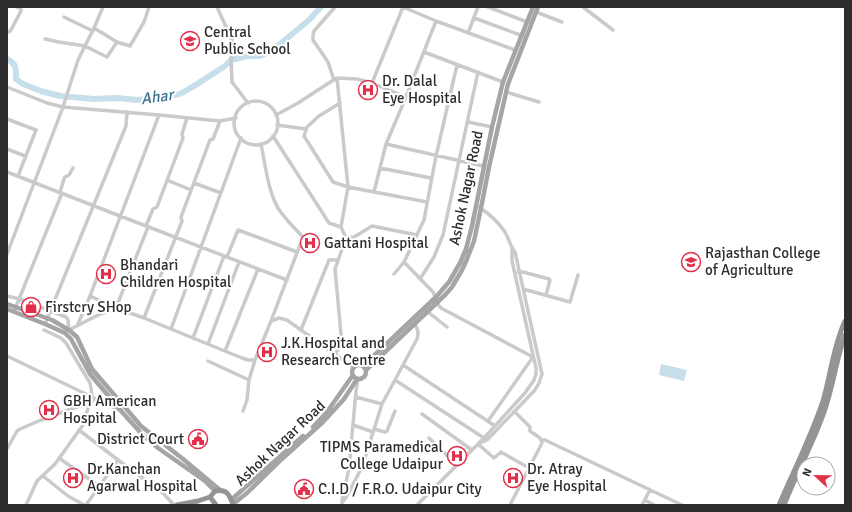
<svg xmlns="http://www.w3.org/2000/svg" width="852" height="512" font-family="Signika,sans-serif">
  <rect width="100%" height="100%" fill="#fff"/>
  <path fill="#c7dfeb" d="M661,364L687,370L684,381L659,375Z"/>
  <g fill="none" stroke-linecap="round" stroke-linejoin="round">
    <path stroke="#c7dfeb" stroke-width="6" d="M7,59C17,64 16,69 16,79L23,84L41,91L60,96L94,99L117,98L138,100L180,94L194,86L225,66L231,60L248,56H260L273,50L309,20L321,7"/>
    <path stroke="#cacaca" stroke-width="3.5" d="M217,7L232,40L231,60L232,82L248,103
      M403,7L436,21L515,50
      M488,7L527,22
      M583,7L613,30
      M536,12L562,22
      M64,17L93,31
      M474,18L523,36
      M94,28L117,42
      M7,31L9,32L11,30L21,11V9L16,7
      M468,33L478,7
      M45,39L59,42L85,46L107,57L117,42L130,46L144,22L149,7
      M424,52L503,82
      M457,65L436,156L424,220L404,262L433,292L439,306L441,308L533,357
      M334,80L328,62L313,40V35L314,31L335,7
      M372,83L403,7
      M7,87L47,103L63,107L159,115L220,121L236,118
      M506,92L539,102
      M406,97L436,21
      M234 123a22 22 0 1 1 44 0a22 22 0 1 1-44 0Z
      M340,103L319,116L307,127L304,136L333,182L348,187L427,202
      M276,115L298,103L335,79
      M7,119L36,130L18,176
      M468,122L492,127
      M277,125L306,129
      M273,136L329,223L341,227L346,238L335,269L342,345L335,354
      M261,144C265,163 268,191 278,208C285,219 294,228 303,237L271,321
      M7,149L25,156
      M380,168L431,178
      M7,172L120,216L287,280
      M167,180L191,190
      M194,183L221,193
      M60,192L64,179L65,177L69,175L73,168
      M374,192L386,144
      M479,207C488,213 499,223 505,232C509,239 510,246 515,252L542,374L539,383L535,390L488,439L485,441L480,443
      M146,226L153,209L157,207L183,138L182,134L187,118
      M341,227L348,187L337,78L357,79L372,83L406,97L386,144L483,166
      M346,238L354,237L372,226L417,235
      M7,254L63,107L78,60L94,28L103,7
      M227,257L238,230L297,252
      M518,272H523L549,279L550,280L546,295
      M394,274L404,262
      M420,279L434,257L443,235L478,72
      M523,289L570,302L578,275
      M7,296L20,299L66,317L68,320L69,330
      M90,296L116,308L148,227
      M15,309L62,193
      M428,312L447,327
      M144,318L182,221L181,217L210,140L213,139L220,121
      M45,324L126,126L127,112
      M78,324L90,296L159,115
      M171,329L241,138
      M44,330L61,338L66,343L90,383L91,388L92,397
      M301,330L329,260H338
      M67,331L98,315L116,308L144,318L242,358L248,360H255L271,321L279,318L287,320L354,368
      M193,338L224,256
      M208,344L239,262
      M225,351L258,269
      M7,356L86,394L90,402L83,425L55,464L37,481L26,505
      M208,361L249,380L255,360
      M403,365L495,426
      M395,380L484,438
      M356,397L382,404
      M94,398L121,411
      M243,411L247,400L249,380
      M422,414L472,450
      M488,421L533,357
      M353,425L373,432
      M374,429L385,432L387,431L395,411
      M79,430L118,460L86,505
      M429,438L457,465
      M542,440H545L682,505
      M478,444L494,458L501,452L529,468
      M7,449L17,431L20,429L41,420L90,402L95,399
      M59,458L99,486
      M118,460L163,493L174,505
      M43,476L68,496L84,505
      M645,500L654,505
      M342,501L349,468L356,391L358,379
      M342,503L347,496L362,467L382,404L417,339C419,333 418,330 415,324
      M417,505L484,438L525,393L534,380L536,374V368L512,261V249
      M510,505L541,445L542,442L540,438L530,431V427L515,412
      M642,505L650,490"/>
    <path stroke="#a5a5a5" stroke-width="4.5" d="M7,304L52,320L69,330L77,337L92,369L141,426L183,459L220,490
      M7,309L45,324L65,333L71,339L90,374L122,412L140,432L158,448L205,481L215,491
      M352 372a7 7 0 1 1 14 0a7 7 0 1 1-14 0Z
      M363,366L436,297L449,282L460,263L466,249L472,226L492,127L503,82L533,7
      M366,370L445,295L452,287L462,270L467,259L474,241L481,208L489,167L508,84L538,7
      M313,427L327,412L353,375
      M231,500L303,436
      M233,504L247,493L283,458L323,422L344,399L357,379"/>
    <path stroke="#949494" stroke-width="5" d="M210,497L215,491C227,489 229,494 233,504L232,505
      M210,497L216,505
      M177,505L198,501L210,497
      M779,505C794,470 811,437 823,401C831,374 833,347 845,321
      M784,505C796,474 813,444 824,412C833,387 836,360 845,335"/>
  </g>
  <defs>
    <symbol id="school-ring" viewBox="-11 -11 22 22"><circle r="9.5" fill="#fff" stroke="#e3304a" stroke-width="1.5"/><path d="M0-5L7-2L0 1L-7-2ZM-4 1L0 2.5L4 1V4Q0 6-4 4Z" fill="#e3304a"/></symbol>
    <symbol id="hospital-ring" viewBox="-11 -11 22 22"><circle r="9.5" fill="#fff" stroke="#e3304a" stroke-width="1.5"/><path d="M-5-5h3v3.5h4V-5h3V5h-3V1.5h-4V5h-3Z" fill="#e3304a"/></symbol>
    <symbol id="university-ring" viewBox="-11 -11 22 22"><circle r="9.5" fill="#fff" stroke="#e3304a" stroke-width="1.5"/><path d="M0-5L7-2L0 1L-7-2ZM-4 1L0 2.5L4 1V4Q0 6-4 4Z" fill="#e3304a"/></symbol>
    <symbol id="shop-ring" viewBox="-11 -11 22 22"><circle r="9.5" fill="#fff" stroke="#e3304a" stroke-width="1.5"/><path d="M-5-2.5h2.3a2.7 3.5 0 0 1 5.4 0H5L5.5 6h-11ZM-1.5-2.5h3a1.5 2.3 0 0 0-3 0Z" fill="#e3304a"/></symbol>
    <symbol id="civic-ring" viewBox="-11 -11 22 22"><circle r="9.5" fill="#fff" stroke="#e3304a" stroke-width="1.5"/><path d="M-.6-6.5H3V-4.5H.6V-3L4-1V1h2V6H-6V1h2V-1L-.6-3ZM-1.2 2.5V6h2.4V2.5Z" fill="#e3304a"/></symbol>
  </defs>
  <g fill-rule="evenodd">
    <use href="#school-ring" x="179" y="30" width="22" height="22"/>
    <use href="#hospital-ring" x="357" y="79" width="22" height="22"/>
    <use href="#hospital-ring" x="299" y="232" width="22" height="22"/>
    <use href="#university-ring" x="680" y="251" width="22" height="22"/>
    <use href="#hospital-ring" x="95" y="263" width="22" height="22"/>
    <use href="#shop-ring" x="20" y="296" width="22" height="22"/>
    <use href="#hospital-ring" x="256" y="341" width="22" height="22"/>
    <use href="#hospital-ring" x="38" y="399" width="22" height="22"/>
    <use href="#civic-ring" x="187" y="428" width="22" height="22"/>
    <use href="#hospital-ring" x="446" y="445" width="22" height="22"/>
    <use href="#hospital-ring" x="62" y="467" width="22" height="22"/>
    <use href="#hospital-ring" x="502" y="467" width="22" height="22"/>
    <use href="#civic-ring" x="293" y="478" width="22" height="22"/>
  </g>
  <g text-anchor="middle" stroke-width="4" stroke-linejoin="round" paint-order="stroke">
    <g font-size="15" fill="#2d2d2d" stroke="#fff" text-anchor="start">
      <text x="204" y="37">Central<tspan x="204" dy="17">Public School</tspan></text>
      <text x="382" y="86">Dr. Dalal<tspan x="382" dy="17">Eye Hospital</tspan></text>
      <text x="324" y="248">Gattani Hospital</text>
      <text x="705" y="258">Rajasthan College<tspan x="705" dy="17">of Agriculture</tspan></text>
      <text x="120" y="270">Bhandari<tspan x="120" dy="17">Children Hospital</tspan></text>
      <text x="45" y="312">Firstcry SHop</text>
      <text x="281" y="348">J.K.Hospital and<tspan x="281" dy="17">Research Centre</tspan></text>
      <text x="63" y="406">GBH American<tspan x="63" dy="17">Hospital</tspan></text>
      <text x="184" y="444" text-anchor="end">District Court</text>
      <text x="443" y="452" text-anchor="end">TIPMS Paramedical<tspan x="443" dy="17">College Udaipur</tspan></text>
      <text x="87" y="474">Dr.Kanchan<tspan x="87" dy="17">Agarwal Hospital</tspan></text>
      <text x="527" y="474">Dr. Atray<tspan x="527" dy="17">Eye Hospital</tspan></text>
      <text x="318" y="494">C.I.D / F.R.O. Udaipur City</text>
    </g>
    <g font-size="15" fill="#2d2d2d" stroke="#fff">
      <text transform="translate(466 188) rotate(-78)" y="5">Ashok Nagar Road</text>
      <text transform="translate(280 443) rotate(-43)" y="5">Ashok Nagar Road</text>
    </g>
    <g font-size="16" font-style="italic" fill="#3c748e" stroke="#fff">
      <text transform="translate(157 96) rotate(-8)" y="6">Ahar</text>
    </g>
  </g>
  <rect width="852" height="512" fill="none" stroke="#2d2d2d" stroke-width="16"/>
  <g transform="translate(816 476) rotate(292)"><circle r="19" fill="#ffffff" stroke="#ababab"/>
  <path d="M0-3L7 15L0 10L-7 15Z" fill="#e3304a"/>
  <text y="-6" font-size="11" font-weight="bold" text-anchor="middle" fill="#2d2d2d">N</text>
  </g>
</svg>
